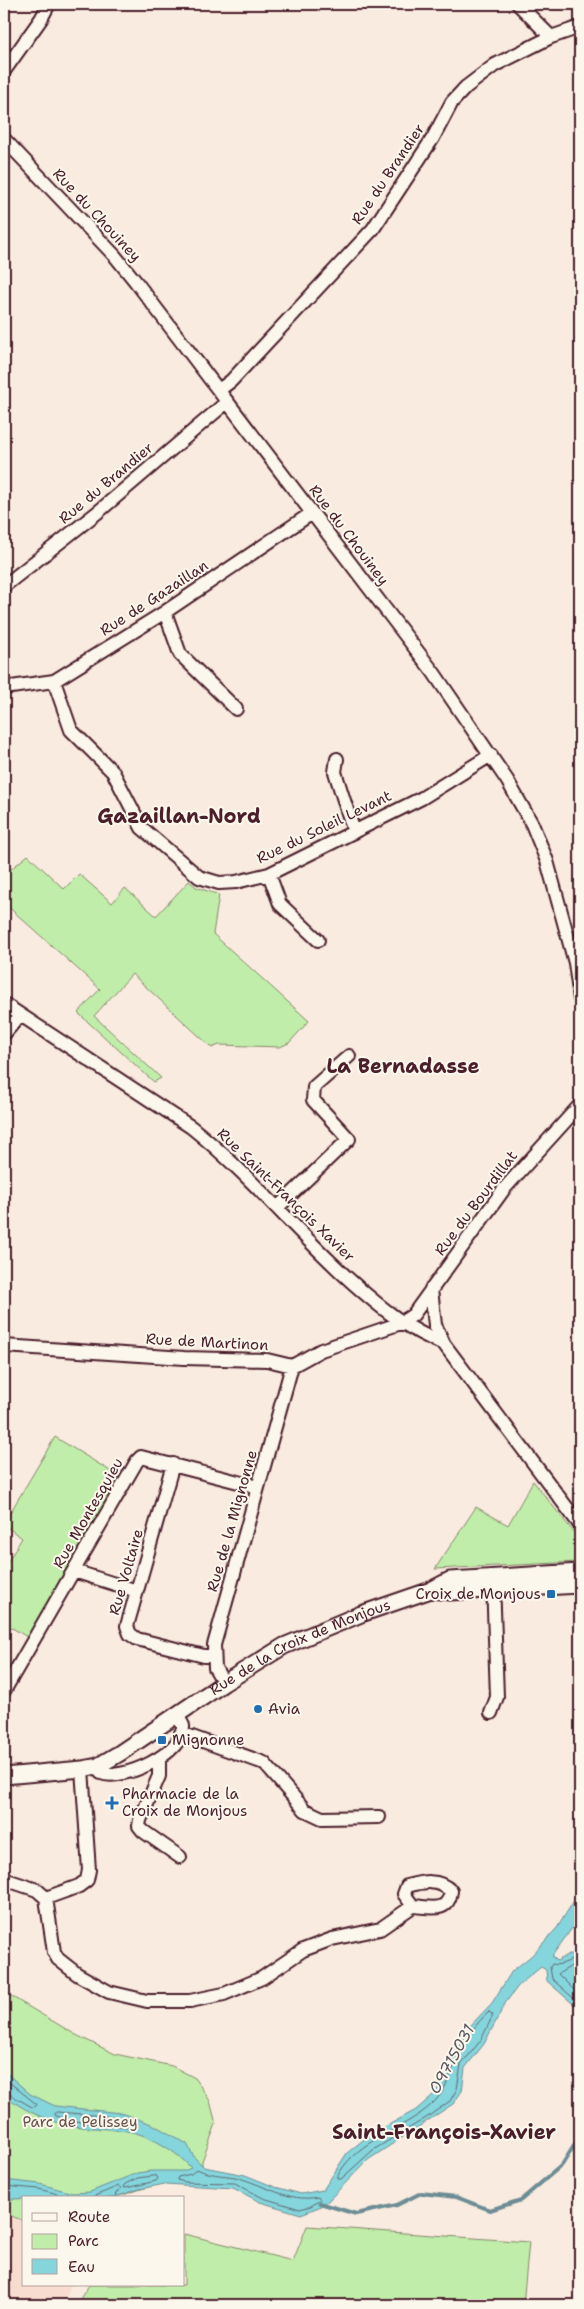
<svg xmlns="http://www.w3.org/2000/svg" width="584" height="2309" font-family="'Shantell Sans',sans-serif">
  <rect width="100%" height="100%" fill="#f9ebdf"/>
  <filter id="ink" filterUnits="userSpaceOnUse"><feTurbulence type="fractalNoise" baseFrequency=".02" numOctaves="2"/><feDisplacementMap in="SourceGraphic" scale="10" xChannelSelector="R" yChannelSelector="G"/><feConvolveMatrix kernelMatrix="1 2 1 2 8 2 1 2 1" color-interpolation-filters="sRGB"/></filter>
  <g filter="url(#ink)">
    <path fill="#f7dccf" d="M4,2213L24,2221V2285H71L63,2305H4Z"/>
    <path fill="#c0edaa" stroke="#85866a" d="M28,855L64,889L79,874L112,903L125,888L156,916L189,881L196,887L219,895L213,934L309,1021L289,1043L280,1047L219,1045L212,1048L132,974L94,1016L161,1078L154,1082L78,1013L100,989L4,903V875Z
      M55,1437L120,1477L27,1637L4,1623V1568L22,1538L4,1525V1523Z
      M533,1481L580,1540L578,1562L435,1569L476,1507L508,1525Z
      M4,1992L76,2035L115,2054L172,2066L195,2078L210,2101L216,2124L202,2161V2180L173,2179L113,2198H24V2221L4,2213Z
      M307,2226L529,2242L523,2305H76L89,2285H184V2234L293,2261Z"/>
    <path fill="#84d5dc" stroke="#6d8c95" d="M580,1891V1917L552,1956L557,1961L569,1954L580,1955V2010L547,1981L546,1970L541,1967L519,1985L506,2002L484,2044L465,2068L462,2091L453,2104L368,2160L324,2205L301,2214L260,2202L233,2188L165,2184L139,2189L113,2198L4,2199V2180L40,2184L73,2193L90,2192L137,2173L151,2171H184L191,2168C177,2152 153,2137 132,2132C113,2128 93,2129 74,2126C50,2123 23,2110 4,2095V2071L30,2094L55,2106L121,2113L154,2125L187,2144L194,2157L204,2167L245,2175L275,2187L301,2194L323,2190L347,2153L368,2136L416,2110L433,2095L444,2081L451,2059L470,2026L492,2003L512,1971L531,1956L557,1928Z"/>
    <g fill="none" stroke-linecap="round" stroke-linejoin="round">
      <path stroke="#616872" stroke-width="1" d="M580,1959C570,1958 562,1967 552,1964L550,1967L552,1979L580,2004
        M580,1966L573,1965L558,1974L580,1996
        M489,2012L493,2015L481,2040L461,2065L457,2089L450,2101L426,2118L373,2150L341,2179H338V2175C361,2136 400,2133 431,2105C446,2092 449,2076 457,2059C464,2043 475,2023 489,2012Z
        M4,2078L35,2103L36,2106L32,2107L4,2091
        M57,2112L106,2116L137,2123L138,2126L136,2128L74,2121L56,2116L55,2114Z
        M197,2169C209,2175 222,2175 235,2177C264,2184 288,2203 318,2197L320,2200L311,2206L300,2209L263,2198L235,2183L185,2182L177,2180L178,2177L191,2174Z
        M156,2176L158,2178L156,2181L126,2188L123,2187L125,2184L138,2178Z
        M4,2186L39,2189L72,2198
        M75,2198L92,2197L119,2186L121,2189L116,2193L115,2198"/>
      <path stroke="#6d8c95" stroke-width="4" d="M320,2203L356,2214L397,2205L421,2193L456,2197L490,2210L521,2200L562,2165L580,2136"/>
      <defs>
        <path id="minor" d="M518,4L551,37
          M4,71L41,19L49,4
          M4,139L115,256L136,282L434,673L507,780L532,824L547,861L575,963L580,999
          M219,390L231,381L373,229L433,138L452,102L466,87L495,65L551,37L580,27
          M4,586L98,512L227,402
          M165,612L180,654L236,709
          M54,681L71,730L113,772L142,828L199,877L219,883L236,882L269,874L422,798L491,755
          M4,688L54,681L165,612L312,513
          M337,759L335,772L354,832
          M269,874L280,904L318,940
          M4,1004L191,1127C250,1174 297,1233 353,1283C381,1308 408,1330 444,1344L580,1525
          M4,1034L20,1015
          M277,1208L349,1139L313,1100L314,1087L349,1056
          M431,1289L435,1325L444,1344
          M4,1346L184,1358L267,1360L292,1366L321,1350L401,1323L413,1315L504,1189L580,1105
          M173,1464L127,1626L130,1634L137,1639L204,1656H213
          M74,1571L137,1591
          M224,1683L215,1668L214,1645L292,1366
          M4,1691L137,1461L141,1457L258,1487
          M491,1713L497,1697L493,1580
          M181,1733L264,1763L305,1810L322,1818L379,1817
          M159,1759V1776L140,1820L139,1826L143,1831L180,1857
          M98,1766L101,1773C122,1782 185,1753 183,1726C182,1722 178,1719 176,1716
          M4,1879L37,1890L46,1898L54,1952L58,1959L77,1974L109,1992L147,2001H190L224,1994L262,1978L303,1950L332,1939L380,1929L413,1906C430,1907 448,1914 451,1891C438,1878 423,1882 407,1886L404,1894L413,1906
          M46,1898L79,1886L87,1880L89,1870L82,1769"/>
        <g id="major">
          <path d="M431,1590L450,1592L580,1585"/>
          <path id="s1" d="M4,1776L82,1769L98,1766L120,1753L224,1683L284,1646L361,1614L431,1590L450,1580L580,1572"/>
        </g>
      </defs>
      <use href="#minor" stroke="#4a1f2b" stroke-width="16"/>
      <use href="#major" stroke="#4a1f2b" stroke-width="19"/>
      <use href="#minor" stroke="#fbf7ec" stroke-width="12"/>
      <use href="#major" stroke="#fbf7ec" stroke-width="15"/>
    </g>
  </g>
  <g fill="#1f6fb2" stroke="#fbf7ec" stroke-width="2">
    <rect x="546" y="1589" width="10" height="10" rx="2.5"/>
    <circle cx="258" cy="1709" r="5"/>
    <rect x="157" y="1735" width="10" height="10" rx="2.5"/>
    <path d="M109.5 1795.5h5v5h5v5h-5v5h-5v-5h-5v-5h5z"/>
  </g>
  <g text-anchor="middle" stroke-width="4" stroke-linejoin="round" paint-order="stroke">
    <g font-size="15" fill="#4a1f2b" stroke="#fbf7ec">
      <text transform="translate(388 174) rotate(-56)" y="5">Rue du Brandier</text>
      <text transform="translate(97 215) rotate(47)" y="5">Rue du Chouiney</text>
      <text transform="translate(106 483) rotate(-40)" y="5">Rue du Brandier</text>
      <text transform="translate(349 535) rotate(53)" y="5">Rue du Chouiney</text>
      <text transform="translate(154 598) rotate(-33)" y="5">Rue de Gazaillan</text>
      <text transform="translate(324 827) rotate(-26)" y="5">Rue du Soleil Levant</text>
      <text transform="translate(286 1195) rotate(44)" y="5">Rue Saint-François Xavier</text>
      <text transform="translate(476 1203) rotate(-53)" y="5">Rue du Bourdillat</text>
      <text transform="translate(207 1342) rotate(3)" y="5">Rue de Martinon</text>
      <text transform="translate(88 1513) rotate(-60)" y="5">Rue Montesquieu</text>
      <text transform="translate(232 1521) rotate(-74)" y="5">Rue de la Mignonne</text>
      <text transform="translate(126 1572) rotate(-74)" y="5">Rue Voltaire</text>
      <text dy="5" stroke="none"><textPath href="#s1" startOffset="330">Rue de la Croix de Monjous</textPath></text>
    </g>
    <g font-size="15" fill="#4a1f2b" stroke="#fbf7ec" text-anchor="start">
      <text x="541" y="1599" text-anchor="end">Croix de Monjous</text>
      <text x="268" y="1714">Avia</text>
      <text x="172" y="1745">Mignonne</text>
      <text x="122" y="1799">Pharmacie de la<tspan x="122" dy="17">Croix de Monjous</tspan></text>
    </g>
    <g font-size="15" fill="#68524b" stroke="#fbf7ec">
      <text x="80" y="2127">Parc de Pelissey</text>
    </g>
    <g font-size="16" font-style="italic" fill="#5b5660" stroke="#fbf7ec">
      <text transform="translate(451 2059) rotate(-61)" y="6">O9715031</text>
    </g>
    <g font-size="20" font-weight="bold" fill="#4a1f2b" stroke="#fbf7ec">
      <text x="179" y="823">Gazaillan-Nord</text>
      <text x="403" y="1073">La Bernadasse</text>
      <text x="444" y="2139">Saint-François-Xavier</text>
    </g>
  </g>
  <rect width="584" height="2309" fill="none" stroke="#fbf7ec" stroke-width="20"/>
  <rect x="10" y="10" width="564" height="2289" fill="none" stroke="#4a1f2b" stroke-width="2" filter="url(#ink)"/>
  <rect x="22" y="2196" width="162" height="90" fill="#fbf7ec" stroke="#b4a19f"/>
  <rect x="32" y="2213" width="25" height="8" fill="#fbf7ec" stroke="#b4a19f"/>
  <text x="68" y="2222" font-size="15" fill="#4a1f2b">Route</text>
  <rect x="32" y="2234" width="25" height="15" fill="#c0edaa" stroke="#b4a19f"/>
  <text x="68" y="2246" font-size="15" fill="#4a1f2b">Parc</text>
  <rect x="32" y="2259" width="25" height="15" fill="#84d5dc" stroke="#b4a19f"/>
  <text x="68" y="2272" font-size="15" fill="#4a1f2b">Eau</text>
</svg>
